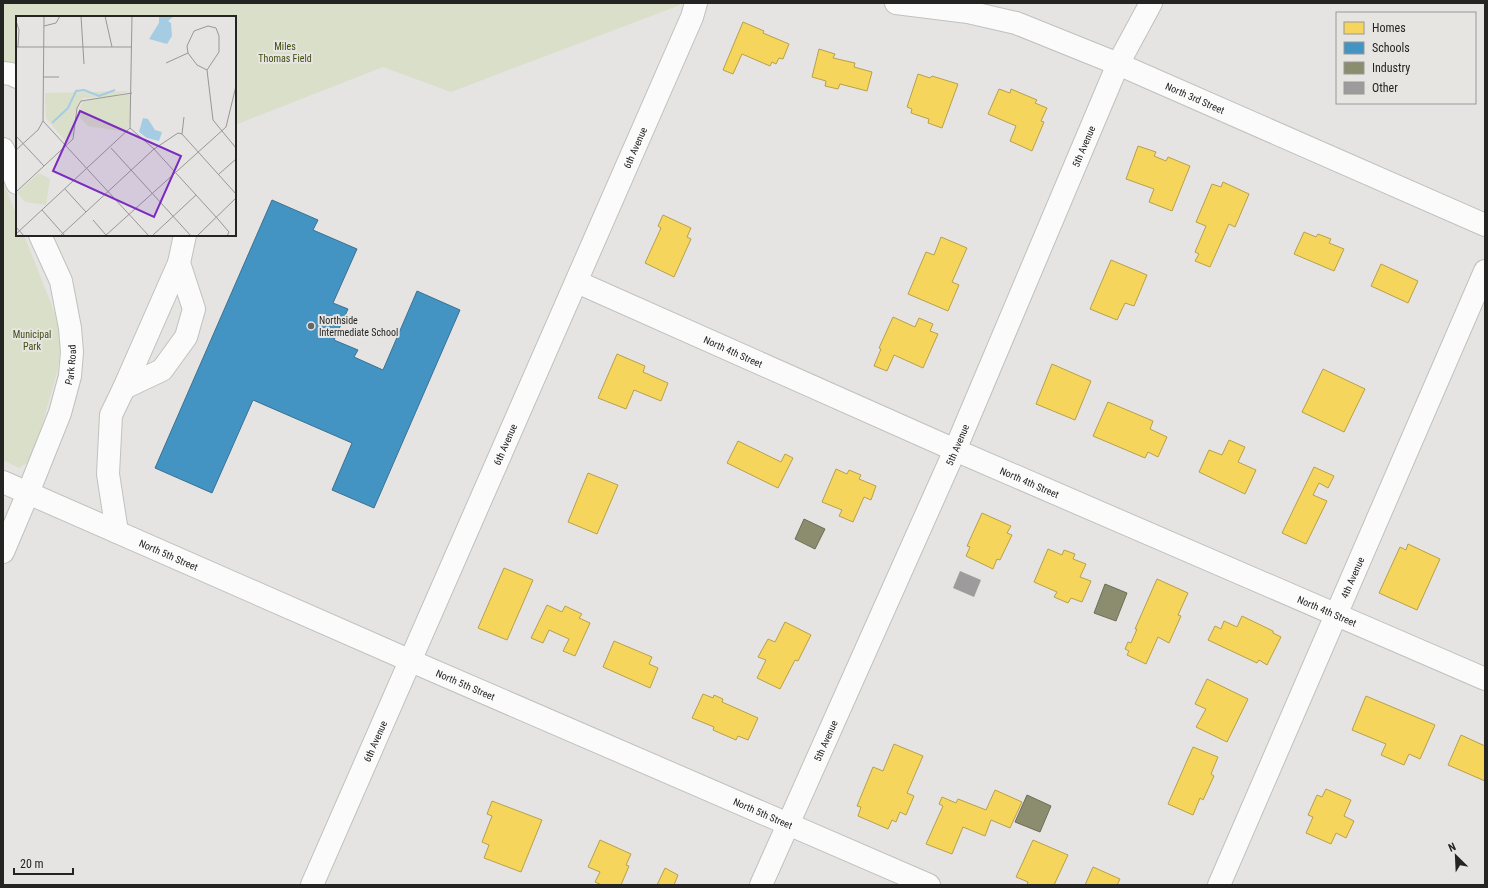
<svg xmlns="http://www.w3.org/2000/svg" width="1488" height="888" font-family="'Roboto Condensed',sans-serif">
  <rect width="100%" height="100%" fill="#e5e4e2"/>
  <path fill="#d9dfc9" d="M3,3H680V5L451,92L383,67L235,125V17H17V67L3,61Z
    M3,181L17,217V235H24L54,311L61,340L58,369L43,422L29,462L19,468L3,460Z"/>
  <path fill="#f6d55c" stroke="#b7a04b" d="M743,22L764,31L763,33L789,44L783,59L779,58L776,64L772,62L770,66L742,54L733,74L723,70Z
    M819,49L835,54L833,58L855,63L854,67L872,72L867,91L840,84L838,89L825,86L826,81L812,77Z
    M918,74L930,78L932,76L958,84L942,128L928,123L929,119L911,113L912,109L907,107Z
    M999,89L1010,93L1011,89L1037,100L1035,103L1047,108L1041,121L1044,122L1032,151L1010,141L1016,126L988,114Z
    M1138,146L1156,152L1154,156L1166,161L1168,157L1190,166L1172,211L1149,202L1154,189L1126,179Z
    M1223,182L1249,194L1235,227L1229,224L1210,267L1195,261L1199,254L1195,252L1206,226L1196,222L1212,184L1221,187Z
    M663,215L691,228L687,237L691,239L674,277L645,263L661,228L658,226Z
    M1304,232L1316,237L1318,234L1331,239L1329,243L1344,249L1334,271L1294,254Z
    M941,237L967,248L952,282L959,285L948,311L908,294L926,252L934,255Z
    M1111,260L1147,275L1134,306L1125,303L1117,320L1090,309Z
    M1381,264L1418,281L1408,303L1371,286Z
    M893,317L915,327L919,318L933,324L930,331L938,334L923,368L894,355L887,371L874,366L881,349L879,348Z
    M617,354L645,366L643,372L668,383L661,401L634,390L626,409L598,398Z
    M1052,364L1091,381L1075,420L1036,404Z
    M1323,369L1365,389L1344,432L1302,412Z
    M1108,402L1153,421L1150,429L1167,437L1158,457L1148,452L1145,458L1093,436Z
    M1229,440L1245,447L1238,462L1256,470L1245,494L1199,472L1209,450L1222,455Z
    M738,441L781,462L785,454L793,458L778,488L727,463Z
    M1314,467L1334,476L1328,488L1319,483L1313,495L1327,501L1306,544L1282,533Z
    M836,469L847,474L849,470L861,475L859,479L876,486L871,500L864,497L853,522L839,516L842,510L822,502Z
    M588,473L618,485L597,534L568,522Z
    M982,513L1011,526L1007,533L1012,535L1000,560L997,559L993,569L966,556L970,547L967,546Z
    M1408,544L1440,559L1417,610L1379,593L1400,547L1406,550Z
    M1048,549L1062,555L1064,550L1075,554L1073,559L1086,564L1080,577L1091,581L1082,602L1071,598L1068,603L1054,597L1057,592L1034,582Z
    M504,568L533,580L507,640L478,628Z
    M1157,579L1188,593L1178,615L1181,616L1169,643L1158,637L1146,664L1127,655L1129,651L1125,649L1128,642L1131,643L1137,629H1135Z
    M547,605L562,612L565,606L582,614L579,618L590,623L575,656L563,651L569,639L549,630L543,643L531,638Z
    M1242,616L1273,631V633L1281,637L1267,665L1259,660L1257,663L1208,640L1215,626L1221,629L1224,621L1237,627Z
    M785,622L811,635L798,661L795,660L780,689L757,678L766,660L758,657L768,639L775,642Z
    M614,641L652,657L649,664L658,668L650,688L603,667Z
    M1207,679L1248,699L1227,742L1196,727L1206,709L1195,704Z
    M703,694L713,698L714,695L723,699L722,702L758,718L748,740L738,736L736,740L713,730L714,727L692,718Z
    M1366,696L1435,725L1420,759L1409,754L1404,765L1381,755L1386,744L1352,730Z
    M1461,735L1485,746V781L1448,765Z
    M894,744L923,756L907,793L914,796L906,815L900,812L896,822L892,820L888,829L858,816L861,807L857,806L873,767L883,771Z
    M1193,747L1218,757L1211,774L1214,776L1203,800L1200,798L1193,815L1168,804Z
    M1326,789L1351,800L1344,816L1354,821L1346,838L1336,833L1331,844L1306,833L1313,817L1308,815L1317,795L1322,797Z
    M995,790L1022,802L1010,828L991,820L985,836L963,827L952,854L926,844L943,806L939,804L942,797L956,803L958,799L986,810Z
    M492,801L542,820L521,872L484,858L489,845L482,842L492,816L487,814Z
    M600,840L631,854L626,865L629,866L621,885H602L595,882L600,872L588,867Z
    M1033,840L1068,855L1054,885H1027L1028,882L1016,877Z
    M1093,867L1120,879L1117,885H1085Z
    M665,868L678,875L674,885H657Z"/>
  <path fill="#4393c3" stroke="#3a7293" d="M272,200L318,220L313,230L357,249L333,303L348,309L334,340L358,350L354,357L383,370L417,291L460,310L374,508L332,490L352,443L253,400L212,493L155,468Z"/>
  <path fill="#8c8c6e" stroke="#6d6d58" d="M804,519L825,529L815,549L795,539Z
    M1105,584L1127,593L1116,621L1094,613Z
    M1027,795L1051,806L1040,832L1015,822Z"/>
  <path fill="#9d9b9b" d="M960,571L981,580L974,597L953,588Z"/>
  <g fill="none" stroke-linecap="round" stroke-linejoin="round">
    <defs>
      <g id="minor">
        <path id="s1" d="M896,3L968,12L1016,23L1118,64L1485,225"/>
        <path d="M3,73L11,74L17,77"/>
        <path d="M3,149L17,183"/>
        <path id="s2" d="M577,282L955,450L1485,679"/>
        <path d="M124,388L179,263"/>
        <path id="s3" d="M3,482L411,661L929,885"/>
        <path d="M117,532L108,474L111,415L124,388L162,370L186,337L194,309L179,263L185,235"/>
        <path id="s4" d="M3,552L28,493L60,413L70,376L72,352L70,328L61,281L40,235"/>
        <path id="s5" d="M312,885L692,17L696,3"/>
        <path id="s6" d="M761,885L955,450L1118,64L1151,3"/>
        <path id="s7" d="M1219,885L1485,271"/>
      </g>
    </defs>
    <use href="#minor" stroke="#c0c0be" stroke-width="24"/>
    <use href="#minor" stroke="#fbfbfb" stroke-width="22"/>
  </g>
  <circle fill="#686766" stroke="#e6e5e1" stroke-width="1.5" cx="311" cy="326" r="4"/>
  <g text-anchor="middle" stroke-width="4" stroke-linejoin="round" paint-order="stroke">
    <g font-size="10" fill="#424d10" stroke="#e6e5e1">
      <text x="285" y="50">Miles<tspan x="285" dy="12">Thomas Field</tspan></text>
      <text x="32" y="338">Municipal<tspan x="32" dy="12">Park</tspan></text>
    </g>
    <g font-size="10" fill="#242423" stroke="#e6e5e1">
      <text dy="4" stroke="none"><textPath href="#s1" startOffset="316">North 3rd Street</textPath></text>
      <text dy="4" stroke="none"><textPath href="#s6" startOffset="806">5th Avenue</textPath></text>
      <text dy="4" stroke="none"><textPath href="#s5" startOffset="805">6th Avenue</textPath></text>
      <text dy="4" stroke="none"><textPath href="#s2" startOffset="171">North 4th Street</textPath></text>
      <text dy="4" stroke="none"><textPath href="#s4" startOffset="200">Park Road</textPath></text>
      <text dy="4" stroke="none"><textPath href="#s5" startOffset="481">6th Avenue</textPath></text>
      <text dy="4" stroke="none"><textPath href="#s6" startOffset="482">5th Avenue</textPath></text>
      <text dy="4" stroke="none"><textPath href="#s2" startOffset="495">North 4th Street</textPath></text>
      <text dy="4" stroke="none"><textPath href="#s3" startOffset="181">North 5th Street</textPath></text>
      <text dy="4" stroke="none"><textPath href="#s7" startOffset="335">4th Avenue</textPath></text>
      <text dy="4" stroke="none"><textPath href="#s2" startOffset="819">North 4th Street</textPath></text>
      <text dy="4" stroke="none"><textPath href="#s3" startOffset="505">North 5th Street</textPath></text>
      <text dy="4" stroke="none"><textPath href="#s6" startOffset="158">5th Avenue</textPath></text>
      <text dy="4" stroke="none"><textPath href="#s5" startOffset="157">6th Avenue</textPath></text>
      <text dy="4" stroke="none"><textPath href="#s3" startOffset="829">North 5th Street</textPath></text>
    </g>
    <g font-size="10" fill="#242423" stroke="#e6e5e1" text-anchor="start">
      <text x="319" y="324">Northside<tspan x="319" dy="12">Intermediate School</tspan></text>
    </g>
  </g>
  <g transform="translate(16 16)">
    <rect width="220" height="220" fill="#e5e4e2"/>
    <path d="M115,75L91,81L67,82L59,96L58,118L51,127L30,102L29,77ZM115,78L114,108L110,116L72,110L61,98L67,85ZM23,157L34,163L30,189L9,186L1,177Z" fill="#d9dfc9"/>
    <path d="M143,0H158L152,5L155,7L156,20L151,28L133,23L143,7ZM127,102L132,103L139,114L146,116L143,125L131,122L123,116Z" fill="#a6cce3"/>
    <path fill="none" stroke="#a6cce3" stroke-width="2" d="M36,107L52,92L60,75L68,74L83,80L99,74"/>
    <path fill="none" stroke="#989796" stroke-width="1" d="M65,0L68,48M89,0L96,31M0,5L3,14L2,31M28,10L40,7L44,0M0,31H116M150,47L172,37M191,54L181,49L172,37L171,30L178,15L192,10L200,12L203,20V36L191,54L197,104L220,132M27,61H43M27,105L133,220M114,112L138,133L201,202L213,216L211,220M166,118L220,178M166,118L168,101M0,120L28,150M95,132L175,220M0,134L22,114L27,105L28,0M203,158L220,143M49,173L70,196M0,176L57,123L61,92L65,85L116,77M26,194L49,220M77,204L90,219M0,211L8,220M0,218L114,112L116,0M44,220L138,133L162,117L166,118M89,220L210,111L220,70M136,220L180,179M181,220L220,182"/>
    <path fill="#7b2cbf" fill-opacity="0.15" stroke="#7b2cbf" stroke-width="2" d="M64,95L165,140L138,201L37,155Z"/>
    <rect width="220" height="220" fill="none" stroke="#242423" stroke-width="2"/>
  </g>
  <rect width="1488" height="888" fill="none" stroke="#242423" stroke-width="8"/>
  <rect x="1336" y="12" width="140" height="92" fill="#e6e5e1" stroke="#989895"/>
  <rect x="1344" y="22" width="20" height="12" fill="#f6d55c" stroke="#989895"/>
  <text x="1372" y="32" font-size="12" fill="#242423">Homes</text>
  <rect x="1344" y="42" width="20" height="12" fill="#4393c3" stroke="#989895"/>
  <text x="1372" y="52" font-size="12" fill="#242423">Schools</text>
  <rect x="1344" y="62" width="20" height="12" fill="#8c8c6e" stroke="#989895"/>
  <text x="1372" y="72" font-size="12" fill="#242423">Industry</text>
  <rect x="1344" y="82" width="20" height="12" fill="#9d9b9b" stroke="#989895"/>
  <text x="1372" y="92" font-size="12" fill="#242423">Other</text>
  <g transform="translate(1456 856) rotate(336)" stroke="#e6e5e1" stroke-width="3" paint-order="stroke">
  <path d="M0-3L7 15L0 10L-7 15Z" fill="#242423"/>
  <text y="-6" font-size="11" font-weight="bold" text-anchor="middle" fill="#242423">N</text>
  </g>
  <path d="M14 868v6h59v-6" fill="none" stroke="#242423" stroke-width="2"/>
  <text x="20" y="868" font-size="12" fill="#242423" stroke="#e6e5e1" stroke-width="3" paint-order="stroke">20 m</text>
</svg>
